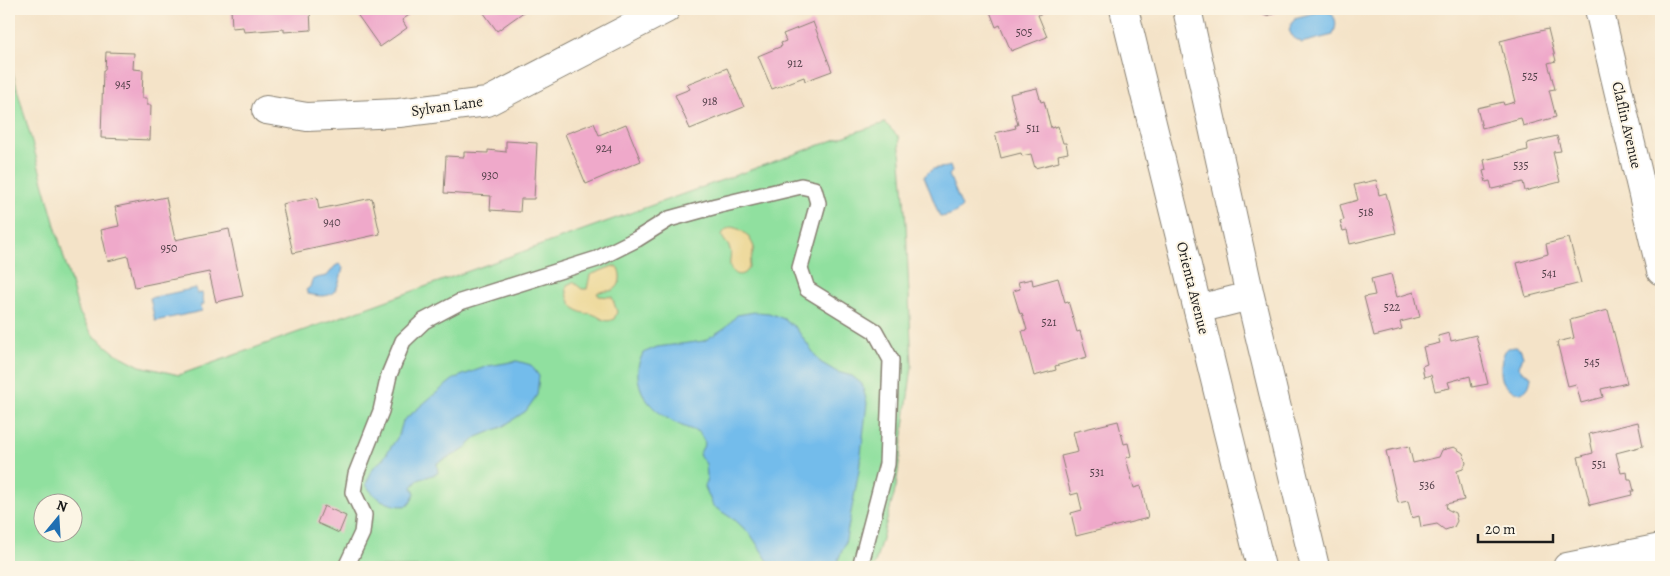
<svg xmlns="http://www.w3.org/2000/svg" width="1670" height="576" font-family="Alegreya,serif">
  <rect width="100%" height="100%" fill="#fcf5e5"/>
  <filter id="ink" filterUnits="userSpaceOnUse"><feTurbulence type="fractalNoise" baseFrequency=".02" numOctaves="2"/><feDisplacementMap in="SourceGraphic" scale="10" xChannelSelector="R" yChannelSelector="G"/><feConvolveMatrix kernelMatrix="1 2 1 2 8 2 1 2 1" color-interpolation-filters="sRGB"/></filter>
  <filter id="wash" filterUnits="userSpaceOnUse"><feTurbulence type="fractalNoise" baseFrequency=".0096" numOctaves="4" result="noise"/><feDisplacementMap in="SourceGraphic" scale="20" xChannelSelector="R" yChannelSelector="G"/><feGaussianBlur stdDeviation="1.12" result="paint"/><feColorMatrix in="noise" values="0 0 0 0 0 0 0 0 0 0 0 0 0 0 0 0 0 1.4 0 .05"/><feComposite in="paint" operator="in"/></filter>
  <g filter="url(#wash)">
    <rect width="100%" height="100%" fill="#f4e3c8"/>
    <path fill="#90e09f" stroke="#567e5e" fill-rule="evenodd" d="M9,59L79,312L92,334L115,353L140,366L179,375L859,131L885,123L899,137L906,224L912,366L896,487L875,564L872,567H9ZM42,504H72V534H42Z"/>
    <path fill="#eeda9e" stroke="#857b5d" d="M731,227C743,229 749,235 754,247C753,252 750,266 747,270C742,277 734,276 731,269C728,262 732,255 730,249C728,243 723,241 722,235L725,230Z
      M613,266L618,268C621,274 622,286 613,290C608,292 602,290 597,293L599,296L612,297L617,312L614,319C604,324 602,317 592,314C589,313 588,314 584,313C572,311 565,296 567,285L573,282L582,289H587L590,275Z"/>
    <path fill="#73bceb" stroke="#486c84" d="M1326,10L1327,12L1331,13C1338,21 1336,26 1333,35L1301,43L1300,41L1293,38L1289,30L1292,22L1295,20L1294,18Z
      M950,166L952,172L949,175L962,207C955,214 949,216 940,217L924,176C927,175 928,172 930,171C936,166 944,169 950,166Z
      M339,264L343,268C337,292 335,300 308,294L306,290L310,287L312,280L316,278L327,276L335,266Z
      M196,288L197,294L202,293L204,304L201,305L202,311L155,321L150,298Z
      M755,312L769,313L784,319L796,328L820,362L837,372L852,376L862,384L867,403L859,471L845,544L835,567H772L751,535L736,521L713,506L705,487L707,476L706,464L699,455L705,443L699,432C669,423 635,404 638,368C638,364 641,358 643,353L657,347L704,341L726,327L737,315Z
      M1516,347L1521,350L1523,356L1519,367L1522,371L1531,376C1530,385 1529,389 1521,393C1514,391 1508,389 1504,383C1499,377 1500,353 1508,348C1508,348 1515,347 1516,347Z
      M517,361L531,365L539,376L537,395L526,411L502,427L477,437L462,451L437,463L438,473L418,480L412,487L415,494L409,505C394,509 373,499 366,484L373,468L383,459L399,435L403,421L430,398L455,378L488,366Z"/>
    <g id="blocks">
      <path fill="#efa9ca" d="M231,9H310L311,30L284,32V29L244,32L243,27L232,28Z
        M355,9H418L402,20L407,28L380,47L354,10Z
        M481,9H523L525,11L497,31Z
        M989,9H1046L1047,11L1038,15L1047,37L1011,51L1000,25L996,27Z
        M1259,9H1276L1274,14L1266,16L1260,13Z
        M813,22L832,71L805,81L804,77L772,89L758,56L782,46L781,43L786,41L783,34Z
        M1548,29L1556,61L1548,63L1555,89L1549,90L1556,117L1523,126L1521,118L1482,128L1477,108L1503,102L1504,105L1515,102L1500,41Z
        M106,52L134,53L133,69L143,70L142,98H147V105H151L150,140L101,138L103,70H105Z
        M727,68L744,107L690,129L675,95L690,89L687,84Z
        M1037,88L1041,102L1044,101L1051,128L1058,126L1063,143H1066L1068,153L1058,155L1059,162L1035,168L1031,154L1022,156L1021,153L1001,158L995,133L1016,128L1015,125H1018L1010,94Z
        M594,123L599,135L626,124L641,161L586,184L565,134Z
        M1557,136L1561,151L1553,152L1560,182L1525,191L1523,182L1492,189L1490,181L1486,182L1483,171L1486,170L1484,160L1528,150L1527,143Z
        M506,141L537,143L534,199H521L520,212L490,210L491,196L444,193L446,156L464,157V152L488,153V150L506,152Z
        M1376,180L1379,195L1386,193L1396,233L1350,244L1347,230L1343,231L1340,221L1344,220L1340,205L1358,200L1354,185Z
        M166,197L175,240L229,229L243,296L216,302L209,272L135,287L128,256L108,261L101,230L119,226L115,207Z
        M317,197L319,209L372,198L380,234L293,253L282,204Z
        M1569,238L1581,283L1526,297L1517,263L1548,254L1546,244Z
        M1391,274L1397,297L1414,292L1420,317L1400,322L1402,329L1374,336L1364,297L1375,295L1371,279Z
        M1058,278L1065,302L1068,301L1077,332L1080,331L1087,357L1055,366L1056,370L1034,376L1022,331L1027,330L1022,313L1020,314L1013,291L1020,289L1018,282L1032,279L1033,285Z
        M1608,310L1627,383L1601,389L1603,397L1581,403L1576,384L1568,386L1557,342L1574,338L1570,320Z
        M1449,333L1451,341L1476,335L1488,384L1472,387L1470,376L1448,382L1450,388L1435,391L1431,375L1424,377L1422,366L1427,364L1423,347L1440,343L1438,336Z
        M1118,421L1124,444L1128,443L1131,456L1126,458L1134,488L1141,486L1148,518L1076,536L1071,513L1082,510L1078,493L1071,495L1061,456L1078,452L1073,432Z
        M1638,422L1643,446L1616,453L1621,473L1627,472L1628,479H1631L1634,491H1631L1632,495L1590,505L1578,457L1593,453L1589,434Z
        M1409,446L1413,463L1439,457L1442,450L1454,447L1463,453L1466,463L1463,469L1457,471L1464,500L1446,504L1447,509L1455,513L1457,521L1454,527L1445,530L1437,524L1421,527L1419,516L1412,518L1408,501L1398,503L1386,451Z
        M324,506L346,516L339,533L317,523Z"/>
    </g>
  </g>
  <g filter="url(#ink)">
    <use href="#blocks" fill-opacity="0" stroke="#888072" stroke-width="1"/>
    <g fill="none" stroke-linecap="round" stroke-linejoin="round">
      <defs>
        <path id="service" d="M346,567L362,533L364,515L353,492L356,474L381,411L389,375L403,341L424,321L460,302L597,259L637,239L669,219L716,206L801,186L814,189L818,203L800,268L807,289L875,331L891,360L887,464L860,567"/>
        <path id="minor" d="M1187,9L1250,296L1315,567
          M1599,9L1661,271
          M266,110L307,117L399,113L487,102L666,9
          M1198,309L1250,296
          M1567,567L1661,548"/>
        <path id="tertiary" d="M1124,9L1261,567"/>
      </defs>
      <use href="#service" stroke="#888072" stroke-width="18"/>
      <use href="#minor" stroke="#888072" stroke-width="30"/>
      <use href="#tertiary" stroke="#888072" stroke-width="30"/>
      <use href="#service" stroke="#fff" stroke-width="15"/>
      <use href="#minor" stroke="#fff" stroke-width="28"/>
      <use href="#tertiary" stroke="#fff" stroke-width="28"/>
    </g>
  </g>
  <g text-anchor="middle" stroke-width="4" stroke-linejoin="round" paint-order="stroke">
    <g font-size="12" fill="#513f48">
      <text x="1024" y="36">505</text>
      <text x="795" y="67">912</text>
      <text x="1530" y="80">525</text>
      <text x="123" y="88">945</text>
      <text x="710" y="105">918</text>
      <text x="1033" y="132">511</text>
      <text x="604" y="152">924</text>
      <text x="1521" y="169">535</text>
      <text x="490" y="179">930</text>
      <text x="1366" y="216">518</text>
      <text x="332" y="226">940</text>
      <text x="169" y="252">950</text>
      <text x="1549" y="277">541</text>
      <text x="1392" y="311">522</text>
      <text x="1049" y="326">521</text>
      <text x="1592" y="366">545</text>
      <text x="1599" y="468">551</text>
      <text x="1097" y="476">531</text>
      <text x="1427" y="489">536</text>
    </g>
    <g font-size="15" fill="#1c1c1c" stroke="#fcf5e5">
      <text transform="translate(447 106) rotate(-8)" y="5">Sylvan Lane</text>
      <text transform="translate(1627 125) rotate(77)" y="5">Claflin Avenue</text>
      <text transform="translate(1193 288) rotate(76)" y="5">Orienta Avenue</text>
    </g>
  </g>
  <rect width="1670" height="576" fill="none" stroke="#fcf5e5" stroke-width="30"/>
  <g transform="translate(58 518) rotate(18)"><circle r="24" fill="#fcf5e5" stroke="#a29e95"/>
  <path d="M0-4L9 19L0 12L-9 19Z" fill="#1f6fb2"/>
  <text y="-8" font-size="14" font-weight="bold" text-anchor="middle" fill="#1c1c1c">N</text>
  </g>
  <path d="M1478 534v8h75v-8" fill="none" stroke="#1c1c1c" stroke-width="2.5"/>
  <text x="1485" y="534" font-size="15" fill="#1c1c1c" stroke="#fcf5e5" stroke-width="4" paint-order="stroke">20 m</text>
</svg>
